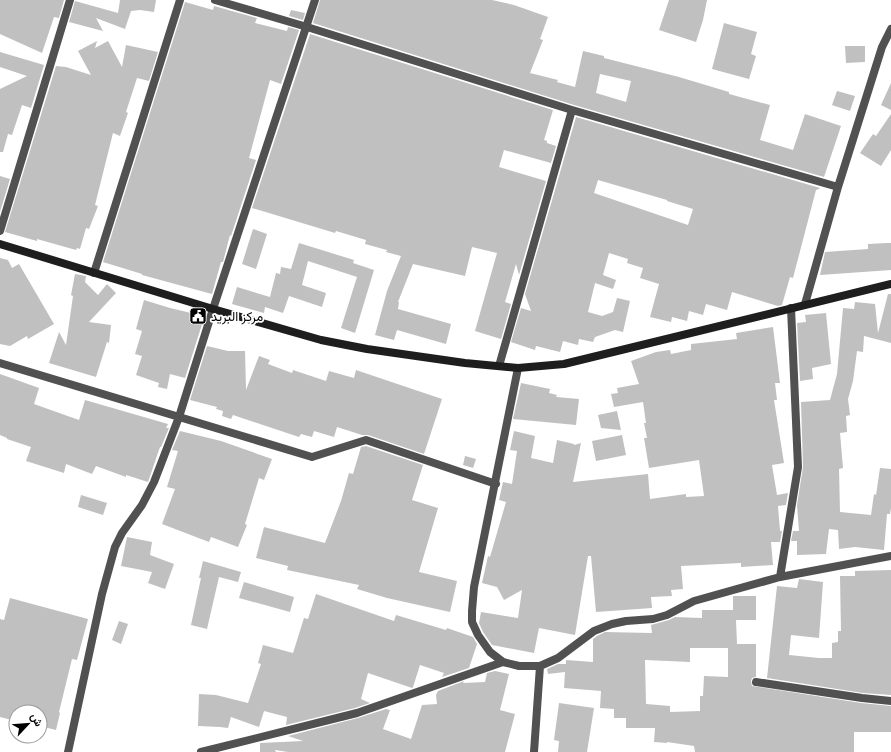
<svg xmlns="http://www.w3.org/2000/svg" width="891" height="752" font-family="Lato,Vazirmatn,sans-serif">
  <rect width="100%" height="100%" fill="#fff"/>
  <path fill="#c0c0c0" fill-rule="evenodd" d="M0,0H64L59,18L54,17L42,53L0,34Z
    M120,0H156L154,12L140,10L131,11L125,29L96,18L103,31L69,22L75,1L118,13Z
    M320,0H492L514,5L548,17L540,39L543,40L530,73L558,80L557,82L575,87L583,51L604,56V58L679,77L729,92V94L770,105L760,140L793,150L805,114L841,126L824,177L574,105L313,23ZM600,74L631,81L626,102L596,93Z
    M669,0H707L703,20L696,42L659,30Z
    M185,2L213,10L214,6L257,18L255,23L287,31L288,27L299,30L281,84L270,80L249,158L256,160L231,236L230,235L223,262H221L212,294L142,275V274L103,262Z
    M291,10L305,13L303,20L289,16Z
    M724,23L757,32L751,54L756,56L749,79L712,69Z
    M310,34L553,110L544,140L547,141V143L556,146L551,163L504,150L499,167L546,181L519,275L516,264L505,302L511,304L501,339L475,331L497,253L472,247L465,276L413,264L398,302H399L398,309L451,324L446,344L397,330L394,340L375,335L387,291L401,256L386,252L387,250L365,244L366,240L336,231L335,233L252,208Z
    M97,41L95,48L108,41L122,67L126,45L158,52L149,81L137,78L126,112L128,113L120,136L113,133L95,205L98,206L89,229L86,228L80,249L77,248L76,250L37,239V241L5,232L56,66L66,67L91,75L78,51Z
    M845,46H865V62L846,63Z
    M0,52L44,65L31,108L22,105L12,135L8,134L3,152H0V89L27,76L0,67Z
    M891,83V110L881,105Z
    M837,91L855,96L850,111L832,105Z
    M891,114V150L881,166L860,153L873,134L876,136Z
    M576,117L820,188L819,189L816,190L793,278L790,277L782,305L778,306L732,292L727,310L706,304L703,315L689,311L687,321L672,317L671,322L650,317L659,284L640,278L643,268L627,263L628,259L609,253L603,275L616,280L613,289L595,283L588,312L602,316L613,312L617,298L630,301L623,332L615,330L595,337L593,342L579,339L578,345L563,341L560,352L536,346L535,350L511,342L521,308L531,311L525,294ZM598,180L667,200V201L693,209L688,225L594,193Z
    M0,176L10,179L0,212Z
    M253,229L267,234L256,269L242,264Z
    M299,243L354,260L353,263L374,270L355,333L341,328L357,277L308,261L302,285L326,293L322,307L289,296L283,313L265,307L264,313L232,304L237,287L270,297L276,273L280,274L281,267L291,269Z
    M887,243H891V270L820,275L825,252L868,249V244Z
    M0,258L8,260L12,268L19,264L54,324L28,339L27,336L10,346L0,344Z
    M75,274L86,276L85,282L98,295L107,284L116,293L89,322L111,325L109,343L107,342L96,377L49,363L59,332L66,345L73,296L71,295Z
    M888,294H891V343L864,336L863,352L857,351L853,381L848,399L850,415L846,416L847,432L840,433L843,468L839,469L840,512L871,515L874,494L876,495L880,468L891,469V508L890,514H887L884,550L855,547L839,549L838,530L829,529L826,554L797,555V541H791L793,531H799L797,505L803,467L801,402L830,400L837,374L843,308L854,309L855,302L875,304L878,333Z
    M144,300L170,308L187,312L204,318L185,378L170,374L167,389L158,387L159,383L136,375L142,356L135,354L142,331L136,329Z
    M826,313L831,364L812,368L813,379L800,381L797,323L806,322L805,315Z
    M773,327L780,383H775L777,400H774L784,463L772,465L777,495L788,493L786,505L778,506L780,531H782L780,542H771L773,565L741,567V563L681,566L683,589L671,590L672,596L651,597L652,608L596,612L591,556H588L575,635L539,628L534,653L492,645L483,632L479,623L481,612L518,618L522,590L504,600L497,587L482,583L488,556L490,557L506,502L499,500L503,482L512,484L517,451L510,450L514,431L535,436L531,458L553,463L557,440L574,444V445L581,443L573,482L648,474L650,499L686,494V497L704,496L699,460L649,468L644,438H647L644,423H646L643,402L614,407L611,394L618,393L617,388L639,384L631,361L656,352L670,350L671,354L691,350V344L737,339L736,333Z
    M207,346L228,351H245L246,390L259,356L270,360L268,364L292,373L293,370L326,381L329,371L354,378L356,370L442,399L424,454L368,435H362L337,427L334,437L314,431L312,437L301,434L299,437L233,415L231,419L222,416L223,411L216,409L217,407L190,400Z
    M0,374L39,388L34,404L79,420L85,400L168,424L166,428H169L161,447H160L148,482L126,475V477L96,466L92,474L66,464L64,473L26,461L31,447L7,439V438L0,435Z
    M521,383L550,389L549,393L557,395L556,397L579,399L576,425L513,419Z
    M617,411L621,430L601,428L598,415Z
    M180,431L221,441L272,459L264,480L259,478L245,524L247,525L238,547L211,537L209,542L162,524L175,489L167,487L178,451L172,450Z
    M622,435L626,455L596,461L592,441Z
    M366,446L423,465L412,500L438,508L419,572L457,581L450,612L387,598L357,589L359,585L287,570L288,566L256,558L264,527L325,543L341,501L349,473L353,474L361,447Z
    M465,456L476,459L473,468L463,465Z
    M81,495L107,503L103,515L78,507Z
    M127,537L152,542L150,555L174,564L165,589L148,583L152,572L121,566Z
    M203,561L241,572L238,582L219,577L207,629L191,625L201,578H199Z
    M891,570V695L863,693L767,678L777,586L797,588L799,579L823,582L819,638L791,635L789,655L819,658H832V643L838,642V631H841L840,576H855V571Z
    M244,582L294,597L290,612L239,598Z
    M316,594L394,621L396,615L446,630L447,628L473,637L477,644L469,668L442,677L444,673L420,665L413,687L412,688L368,673L361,699L370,703L355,708L286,725L287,717L264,711L259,727L231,717L228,728L220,727L198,726L199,694L216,695L248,703L261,664L258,663L263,645L293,653L304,618L308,619Z
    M733,596H756V620H736L737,644H756V677L752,678L751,681L752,686L861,703L891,706V732H854V752H695L694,746L667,742V743L654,742L655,728H626V718H614V709L600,708L601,691L564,688L565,672L548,674L547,669L558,664H566V660L593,662V639L597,636L605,632L652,633L651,625L669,620L675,617L702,618V610H733ZM690,648H728V677L704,676L703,696H700V711L670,712V706L646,704L645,660L690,662Z
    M10,598L88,619L77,660L72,659L59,712L60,713L56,730L40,726V712H16V721L0,717V619L4,620Z
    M119,621L128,624L121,644L112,640Z
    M495,671L509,674L500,710L515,714L505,752H288L275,750L276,752H260V743L303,741L288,736L358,718L386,709L390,710L383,729L411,739L422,705L437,704L436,695L438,691L464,681L463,683L485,682L487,673Z
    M559,703L594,708L587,752H558L559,741L554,740Z"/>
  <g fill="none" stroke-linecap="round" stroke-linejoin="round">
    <path stroke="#515151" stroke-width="8" d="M215,0L307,27L572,110L838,187
      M0,231L70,0
      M94,273L180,0
      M805,304L838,187L882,47L891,29
      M0,363L312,457L366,440L496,484
      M499,366L572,110
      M518,368L474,587L472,611V622L478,635L490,652L503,662L519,666H540L558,658L594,631L612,624L626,621L653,619L667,615L694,601L780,577L891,556
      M780,577L798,467L791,308
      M756,682L862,698L891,701
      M68,752L102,594L115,547L122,533L142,505L154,482L179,417L213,309L315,0
      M201,752L357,713L503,662
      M534,752L540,666"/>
    <path stroke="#1e1e1e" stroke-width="8" d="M0,244L213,309L321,340L367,349L465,363L518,368L564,364L891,284"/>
  </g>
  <defs>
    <symbol id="civic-square" viewBox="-11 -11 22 22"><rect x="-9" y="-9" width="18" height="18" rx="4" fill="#000" stroke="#fff"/><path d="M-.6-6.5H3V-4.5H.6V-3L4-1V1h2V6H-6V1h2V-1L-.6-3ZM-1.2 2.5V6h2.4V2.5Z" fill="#fff"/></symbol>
  </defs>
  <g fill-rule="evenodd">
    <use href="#civic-square" x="188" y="306" width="20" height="20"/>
  </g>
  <g text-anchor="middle" stroke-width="3.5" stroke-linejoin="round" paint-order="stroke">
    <g font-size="13" fill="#000" stroke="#fff" text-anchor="start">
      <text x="211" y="321">مركز البريد</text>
    </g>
  </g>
  <g transform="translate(28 724) rotate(64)"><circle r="19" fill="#ffffff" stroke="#999999"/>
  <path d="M0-3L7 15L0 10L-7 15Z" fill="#000000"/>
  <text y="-6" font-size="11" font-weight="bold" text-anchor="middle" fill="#000000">ش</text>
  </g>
</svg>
